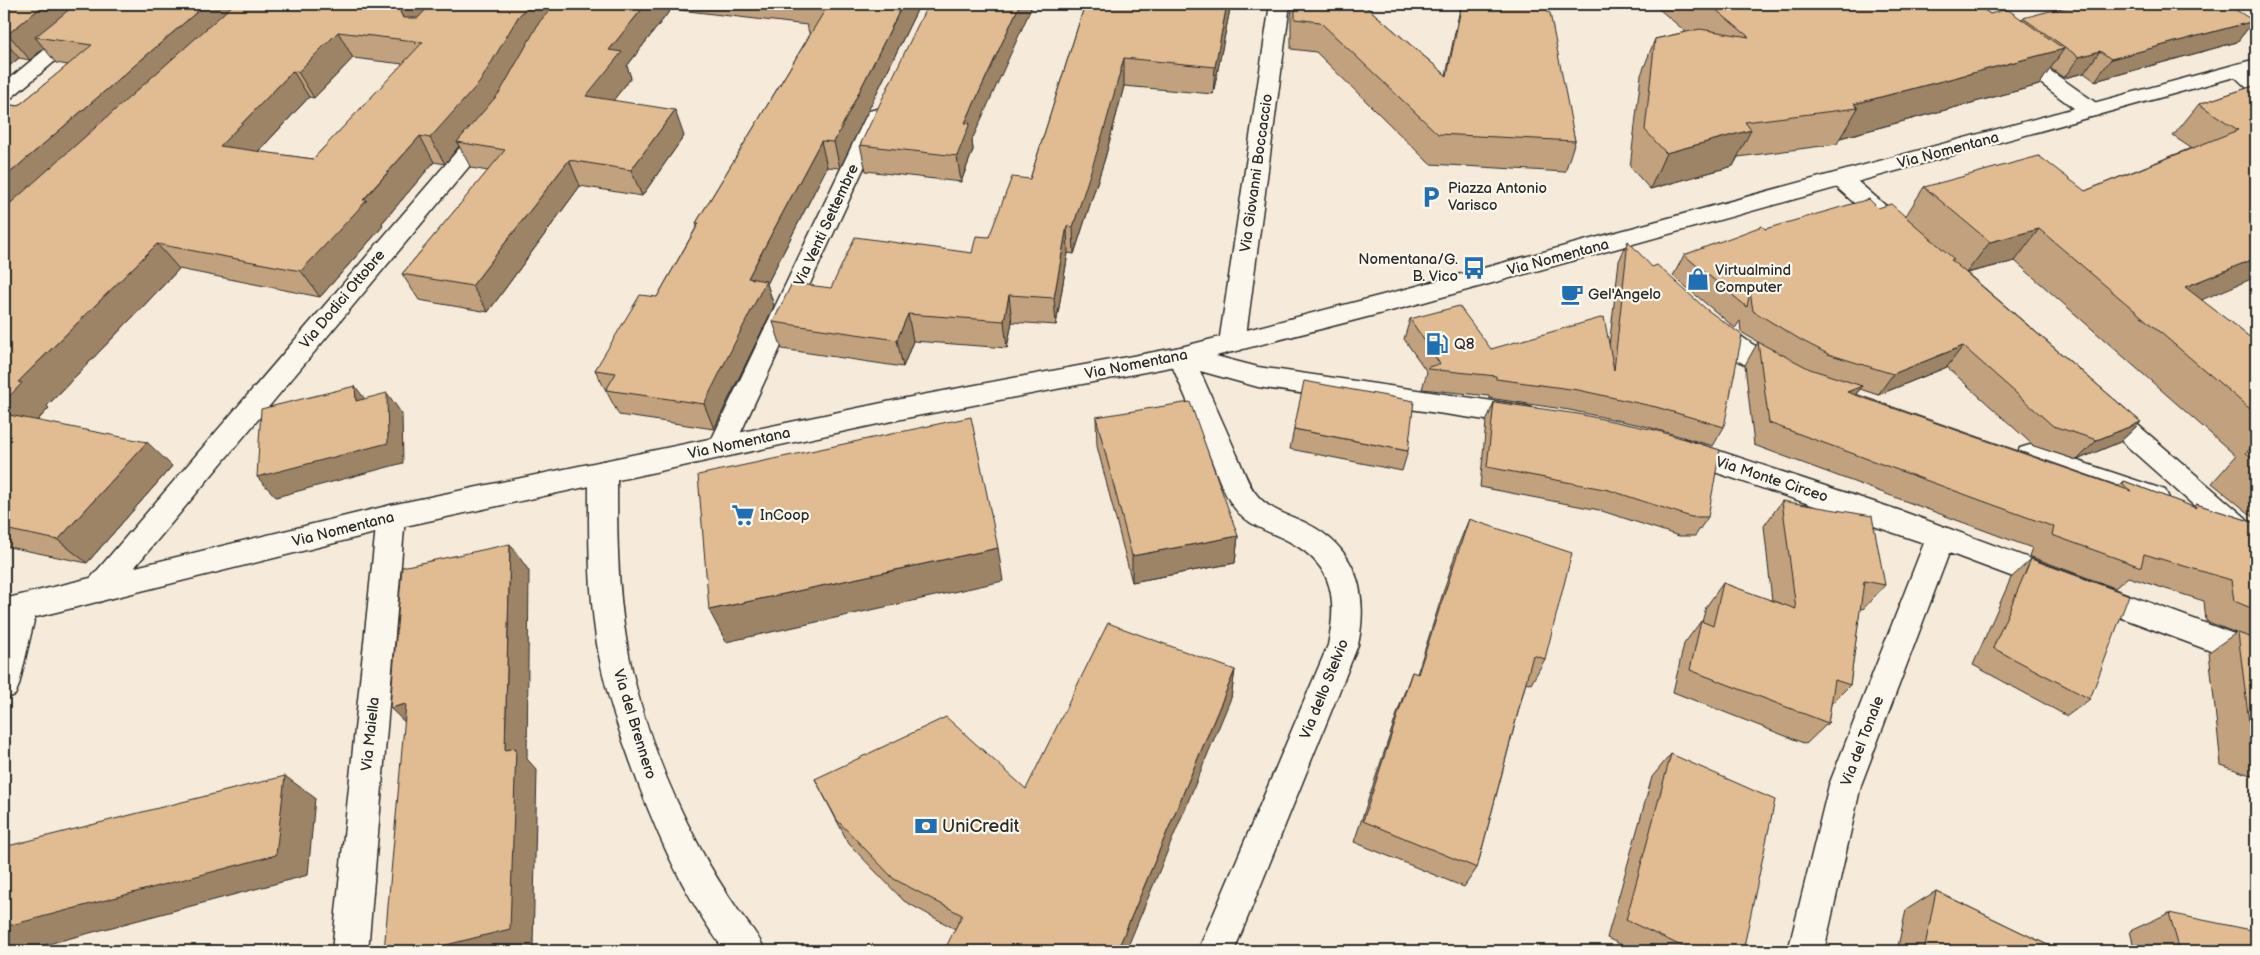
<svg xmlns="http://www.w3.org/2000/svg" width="2260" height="955" font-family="'Balsamiq Sans',sans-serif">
  <rect width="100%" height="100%" fill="#f6ebda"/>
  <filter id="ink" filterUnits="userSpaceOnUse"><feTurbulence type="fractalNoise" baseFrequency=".02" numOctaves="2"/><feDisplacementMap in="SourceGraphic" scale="10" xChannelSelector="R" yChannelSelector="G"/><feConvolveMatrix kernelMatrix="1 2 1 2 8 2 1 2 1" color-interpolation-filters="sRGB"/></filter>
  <g filter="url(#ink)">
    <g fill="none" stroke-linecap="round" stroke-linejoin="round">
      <defs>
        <path id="street" d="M1270,4H1290L1245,343L1241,350L1232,352L1223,350L1219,343Z
          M78,26L85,28L88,32L85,36L11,98L4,99V83L71,28Z
          M2014,48L2021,50L2099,105L2102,110L2099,115L2091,117L2083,115L2007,58L2004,54L2007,50Z
          M2238,64L2245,66L2256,75V92L2249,90L2228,70L2231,66Z
          M877,109L885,111L888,116L734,447L731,454L721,458L711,454L708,447L866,116L869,111Z
          M489,121L497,123L500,128L497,133L109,598L99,602L89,598L84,589L89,580L481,123Z
          M1841,172L1849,174L1900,218L1904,224L1900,230L1892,232L1884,230L1833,184L1830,179L1833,174Z
          M1710,318L1719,321L1752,344L1792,366L1796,373L1792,380C1788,381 1785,383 1781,382C1764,379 1706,342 1698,327L1701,321Z
          M1181,347L1258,367L1527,406L1536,409L1540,416L1536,423L1527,426L1258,387L1200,371C1212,399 1225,427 1237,455C1243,468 1247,484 1257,495C1270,511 1289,515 1306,523C1357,548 1369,593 1358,645L1234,951H1198L1328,645C1339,593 1331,560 1280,537C1260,528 1243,522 1231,503C1221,488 1216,470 1209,454C1196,421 1182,389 1168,356L1172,349Z
          M2101,398L2110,401L2246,518L2250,526L2246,534L2236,538L2226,534L2092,415L2088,408L2092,401Z
          M1683,439L1904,512L2256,642V668L1949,553L1861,785L1824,951H1788L1829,785L1924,543L1673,458L1669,450L1673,442Z
          M2030,445L2165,490L2169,498L2165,506L2155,509L2020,464L2016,456L2020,448Z
          M603,461L613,464L617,472C617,527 617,584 626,638C637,708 664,780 697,842C709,866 723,888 738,910C748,924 759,935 765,951H725C681,892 652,824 628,755C614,717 602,679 596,638C588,583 589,527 589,472L593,464Z
          M391,505L401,509L405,517L368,951H332L377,517L381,509Z
          M22,595L33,599L37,608L19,685L15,695L4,699V622L11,599Z"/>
        <path id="secondary" d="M2256,59V71L1406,307L1181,365L906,418L391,529L4,625V599L391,505L906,398L1181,347L1406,289Z"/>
      </defs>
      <use href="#street" stroke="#2b2b2b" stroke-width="3"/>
      <use href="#secondary" stroke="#2b2b2b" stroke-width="3"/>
      <use href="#street" fill="#fbf7ec" fill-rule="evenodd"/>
      <use href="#secondary" fill="#fbf7ec" fill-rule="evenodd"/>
    </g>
    <path fill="#c2a27e" stroke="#2b2b2b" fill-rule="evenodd" d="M4,4H65L69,10L76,4H920L840,168L827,167L767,284L774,306L714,429L619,415L595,370L657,297L697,226L696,223L811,33H809L807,25L671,9L627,66L631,78L613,100L684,136L642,196L580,186L488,312L419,300L402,274L488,171L471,168L459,146L445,164L434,162L382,223L383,226L320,297L179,269L47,406L49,408L37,421L172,466L87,563L4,546V104L18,106L68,65L56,63L44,48L30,60L19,58L4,70ZM353,58L403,64L313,159L258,152L309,97L314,98Z
      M1085,4H1231L1213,94L1124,86L1105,158L1074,254L1068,253L1056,325L1012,322L1007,348L913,341L903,367L782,349L773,322L831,288L972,253L989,237L1030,179Z
      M1293,4H1363L1446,75L1461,4H1548L1547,12L1575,141L1565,172L1430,164L1316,52L1291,49V16Z
      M1653,4H1976L1990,14L2022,19L2023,18L2254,21L2237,42L2095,81L2084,73L2064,78L2050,68L2039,85L1840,138L1837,144L1738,157L1733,166L1650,189L1630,167L1641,75L1655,39L1686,32Z
      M2256,85L2201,300L2256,342V519L2212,483L2236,456L2015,261L1967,273L2141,422L2120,442L2077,460L2034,446L1947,367L1878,395L1860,389L1856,394L2119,486L2124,481L2193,507L2196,504L2256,523V777L2221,765L2209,652L2236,633L2206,621L2204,601L2128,577L2115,588L2029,556L2032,548L1754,445L1745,365L1758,342L1741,332L1740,321L1735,328L1673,276L1684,255L1765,229L1878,208L1905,217L1924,187L2085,191L2191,148L2173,136L2199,104Z
      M972,140L973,150L961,182L866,171L860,145Z
      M1628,241L1724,427L1713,446L1645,426L1569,410L1489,398V396L1422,389L1427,372L1404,339L1410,319L1491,349L1609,347L1619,261Z
      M1494,402L1708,517L1695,536H1679L1599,510L1480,487L1486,422Z
      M1096,417L1238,536L1235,563L1132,582L1097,446Z
      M1294,429L1408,451L1402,471L1290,449Z
      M1782,501L1885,585L1863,609L1860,608L1850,685L1831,704L1828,723L1806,744L1673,692L1684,644L1701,621L1702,622L1706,607L1723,583L1772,601L1764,526Z
      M1469,519L1545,659L1531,684L1526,682L1477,868L1464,887L1354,842L1403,696L1412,672L1417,674L1458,546Z
      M2031,559L2090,699L2067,716L1973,665L2011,578Z
      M1235,670L1231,698L955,929L904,901L849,844L815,779L1026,789Z
      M1671,754L1743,951H1635L1607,938L1652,777Z
      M1936,891L2060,951H1897L1906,910Z
      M2169,913L2256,951H2135L2130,931Z"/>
    <path fill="#9e8466" stroke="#2b2b2b" d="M45,4H65L77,19L35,37L44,48L30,60L8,34Z
      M206,4H251L4,226V178Z
      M408,4H445L414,38L416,44L400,12Z
      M530,4H565L492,108L457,142L459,146L445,164L430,138L518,17Z
      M646,4H670L671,9L627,66L631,78L596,122L586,96L609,50Z
      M903,4H920L840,168L834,142Z
      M1020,4H1033L972,140L973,150L961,182L957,156L965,123Z
      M1227,4H1231L1213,94L1215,67Z
      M2254,21L2237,42L2095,81L2111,59Z
      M338,32L353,58L314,98L298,72Z
      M4,40L19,58L4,70Z
      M2064,49L2039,85L1840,138L1858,108L1854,104Z
      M2100,51L2084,73L2064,78L2079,57Z
      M1124,58V86L1105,158L1074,254L1073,227Z
      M293,71L309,97L239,172L220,146Z
      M675,110L684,136L642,196L631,170Z
      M1751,130L1733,166L1650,189L1666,153Z
      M420,136L434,162L382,223L383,226L320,297L301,271Z
      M821,141L827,167L767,284L774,306L714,429L704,404L748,278Z
      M569,160L580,186L488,312L472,286Z
      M1067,226L1068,253L1056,325L1054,298Z
      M2039,229L2015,261L1966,273L1990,242Z
      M157,244L179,269L47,406L49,408L21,437L4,422V402L18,382Z
      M2256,258V277L2156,319L2185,287Z
      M1009,295L1012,322L1007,348L1004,321Z
      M908,314L913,341L903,367L897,340Z
      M1963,346L1947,367L1878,395L1893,374Z
      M355,386L371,407L356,401Z
      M1862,386L1846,408L1847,392Z
      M387,393L402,414L403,463L276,497L257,477Z
      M2141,422L2120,442L2077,460L2097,440Z
      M147,442L172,466L87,563L58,540Z
      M1238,536L1235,563L1132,582V556Z
      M510,544L529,571L527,759L537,770L533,947L517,951H422L505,750Z
      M998,548L1003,581L726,642L709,610Z
      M1235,670L1231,698L1126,951H1117Z
      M406,704L415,732L390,708Z
      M285,776L315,798L308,875L22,951H7L4,950V927Z"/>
    <path fill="#e1bc92" stroke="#2b2b2b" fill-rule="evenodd" d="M4,4H45L8,34L4,33Z
      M76,4H206L4,178V104L18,106L92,45L35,37Z
      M234,4H408L400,12L403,18H418L431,4H530L518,17L480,82L430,138L420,136L363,200H367L301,271L157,244L18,382L22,383L4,402V209ZM338,32L423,42L313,159L220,146L293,71L298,72Z
      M556,4H646L609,50L622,52L586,96L675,110L631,170L569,160L472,286L402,274L505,150L457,142L500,92L540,21Z
      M804,4H903L834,142L821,141L748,278L766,281L704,404L606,390L616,373L595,370L640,295L657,297L699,223H696L825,10L803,7Z
      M928,4H1020L965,123H970L957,156L860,145Z
      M1085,4H1227L1215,67L1124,58L1104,130L1073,227L1067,226L1054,298L1009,295L1004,321L908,314L897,340L773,322L792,283L831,288L855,237L972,253L976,236L989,237L1012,177L1030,179Z
      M1295,4H1363L1447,76L1462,4H1548L1547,12L1550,13L1575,141L1438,134L1320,22L1295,19Z
      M1709,4H1976L1990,14L2007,9L2064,49L1854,104L1858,108L1745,122L1751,130L1666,153L1645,130L1655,39L1700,29L1749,37Z
      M2077,4H2226L2254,21L2111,59L2100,51L2079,57L2023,18Z
      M2256,85V258L2185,287L2256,342V414L2039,229L1990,242L1924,187L2039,156L2085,191L2238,130L2199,104Z
      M1869,199L1878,208L1891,204L1954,259L1951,260L2141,422L2097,440L2053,426L1963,346L1893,374L1828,354L1801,340L1753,311L1750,291L1747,307L1684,255L1762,226L1765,229Z
      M1628,241L1652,267L1657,265L1706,309L1742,335L1724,427L1656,407L1578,390L1496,379V376L1428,369V367L1440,364L1410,319L1459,306L1491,349L1604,317L1614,370Z
      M1758,342L1810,369L1862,386L1847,392L2131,491L2123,484L2124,481L2196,508V504L2256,523V610L2234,601L2231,580L2144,554L2141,567L2052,535L2054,527L1769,423Z
      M1304,381L1414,401L1408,451L1294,429Z
      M355,386L356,401L387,393L388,443L257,477L261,409Z
      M1190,402L1238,536L1132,556L1096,417Z
      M1494,402L1578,414L1655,430L1720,450L1708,517H1691L1609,490L1487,467Z
      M4,414L147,442L58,540L4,529Z
      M971,417L998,548L709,610L698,475Z
      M2256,442V461L2246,453Z
      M1782,501L1872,516L1885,585L1864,581L1850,685L1835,680L1828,723L1690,670L1701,621L1713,626L1723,583L1796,609Z
      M1469,519L1572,553L1545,659L1533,655L1477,868L1363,821L1412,672L1418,674Z
      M510,544L505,750L516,748L510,929L422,951H384L406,704L390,708L402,567Z
      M2031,559L2129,595L2090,699L1993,648Z
      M1108,623L1235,670L1117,951H944L962,915L894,879L837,820L815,779L946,717L1026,789Z
      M2238,633L2256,639V748L2252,747Z
      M1671,754L1775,800L1743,951H1692L1626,920Z
      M285,776L276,855L4,927V847Z
      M1936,891L2060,951H1924Z
      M2169,913L2256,931V951H2180Z"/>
  </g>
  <defs>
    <symbol id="parking-bare" viewBox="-9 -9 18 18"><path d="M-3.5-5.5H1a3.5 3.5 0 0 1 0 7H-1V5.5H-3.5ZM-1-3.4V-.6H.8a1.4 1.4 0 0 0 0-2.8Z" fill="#1f6fb2" stroke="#fbf7ec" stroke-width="2.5" paint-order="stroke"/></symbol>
    <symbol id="bus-bare" viewBox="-9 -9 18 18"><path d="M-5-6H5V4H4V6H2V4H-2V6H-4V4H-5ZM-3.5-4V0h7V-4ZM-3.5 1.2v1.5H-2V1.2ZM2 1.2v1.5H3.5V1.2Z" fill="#1f6fb2" stroke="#fbf7ec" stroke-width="2.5" paint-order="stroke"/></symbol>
    <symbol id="shop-bare" viewBox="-9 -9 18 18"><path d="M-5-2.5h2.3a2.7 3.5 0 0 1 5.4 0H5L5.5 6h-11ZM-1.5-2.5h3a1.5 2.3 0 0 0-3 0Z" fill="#1f6fb2" stroke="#fbf7ec" stroke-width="2.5" paint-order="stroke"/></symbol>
    <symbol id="cafe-bare" viewBox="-9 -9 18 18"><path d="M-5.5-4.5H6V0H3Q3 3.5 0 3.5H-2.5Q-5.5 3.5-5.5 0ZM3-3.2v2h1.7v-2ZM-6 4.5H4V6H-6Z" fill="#1f6fb2" stroke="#fbf7ec" stroke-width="2.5" paint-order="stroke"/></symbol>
    <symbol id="fuel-bare" viewBox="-9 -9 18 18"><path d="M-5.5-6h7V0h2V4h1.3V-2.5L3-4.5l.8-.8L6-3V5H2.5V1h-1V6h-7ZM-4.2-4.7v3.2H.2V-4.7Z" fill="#1f6fb2" stroke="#fbf7ec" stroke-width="2.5" paint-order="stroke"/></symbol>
    <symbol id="supermarket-bare" viewBox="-9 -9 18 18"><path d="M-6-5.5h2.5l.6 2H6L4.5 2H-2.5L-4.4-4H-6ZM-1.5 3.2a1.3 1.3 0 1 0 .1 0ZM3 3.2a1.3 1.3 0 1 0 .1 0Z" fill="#1f6fb2" stroke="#fbf7ec" stroke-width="2.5" paint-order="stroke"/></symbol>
    <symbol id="bank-bare" viewBox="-9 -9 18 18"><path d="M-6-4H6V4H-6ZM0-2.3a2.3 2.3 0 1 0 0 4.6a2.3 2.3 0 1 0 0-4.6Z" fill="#1f6fb2" stroke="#fbf7ec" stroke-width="2.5" paint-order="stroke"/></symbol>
  </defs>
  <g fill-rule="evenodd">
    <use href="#parking-bare" x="1415" y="181" width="32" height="32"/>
    <use href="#bus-bare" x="1458" y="252" width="32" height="32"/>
    <use href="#shop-bare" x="1682" y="263" width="32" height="32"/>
    <use href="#cafe-bare" x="1556" y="278" width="32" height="32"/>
    <use href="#fuel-bare" x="1421" y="328" width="32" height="32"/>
    <use href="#supermarket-bare" x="727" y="499" width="32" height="32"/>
    <use href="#bank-bare" x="910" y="810" width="32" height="32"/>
  </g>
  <g text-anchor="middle" stroke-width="4.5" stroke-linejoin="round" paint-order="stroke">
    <g font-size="15" fill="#2b2b2b" stroke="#fbf7ec">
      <text transform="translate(1948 150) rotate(-15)" y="5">Via Nomentana</text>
      <text transform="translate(1256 173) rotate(-82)" y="5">Via Giovanni Boccaccio</text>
      <text transform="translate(826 225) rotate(-65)" y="5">Via Venti Settembre</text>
      <text transform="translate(1558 257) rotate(-15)" y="5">Via Nomentana</text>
      <text transform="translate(342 299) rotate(-50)" y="5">Via Dodici Ottobre</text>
      <text transform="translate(1136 364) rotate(-11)" y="5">Via Nomentana</text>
      <text transform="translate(739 443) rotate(-12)" y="5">Via Nomentana</text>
      <text transform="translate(1772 479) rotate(18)" y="5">Via Monte Circeo</text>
      <text transform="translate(343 529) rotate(-14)" y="5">Via Nomentana</text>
      <text transform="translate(1324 689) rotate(-68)" y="5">Via dello Stelvio</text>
      <text transform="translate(635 724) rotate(73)" y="5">Via del Brennero</text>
      <text transform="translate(370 734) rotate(-84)" y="5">Via Maiella</text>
      <text transform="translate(1862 741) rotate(-69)" y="5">Via del Tonale</text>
    </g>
    <g font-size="15" fill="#2b2b2b" stroke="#fbf7ec" text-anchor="start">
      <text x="1448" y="193">Piazza Antonio<tspan x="1448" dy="17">Varisco</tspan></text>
      <text x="1458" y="264" text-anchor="end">Nomentana/G.<tspan x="1458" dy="17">B. Vico</tspan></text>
      <text x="1715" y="275">Virtualmind<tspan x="1715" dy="17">Computer</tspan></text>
      <text x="1588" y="299">Gel'Angelo</text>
      <text x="1454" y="349">Q8</text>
      <text x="760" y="520">InCoop</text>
    </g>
    <g font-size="18" fill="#2b2b2b" stroke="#fbf7ec" text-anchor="start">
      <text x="942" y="832">UniCredit</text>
    </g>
  </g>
  <rect width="2260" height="955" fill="none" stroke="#fbf7ec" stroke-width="20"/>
  <rect x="10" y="10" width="2240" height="935" fill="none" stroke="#2b2b2b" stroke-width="2" filter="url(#ink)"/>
</svg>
